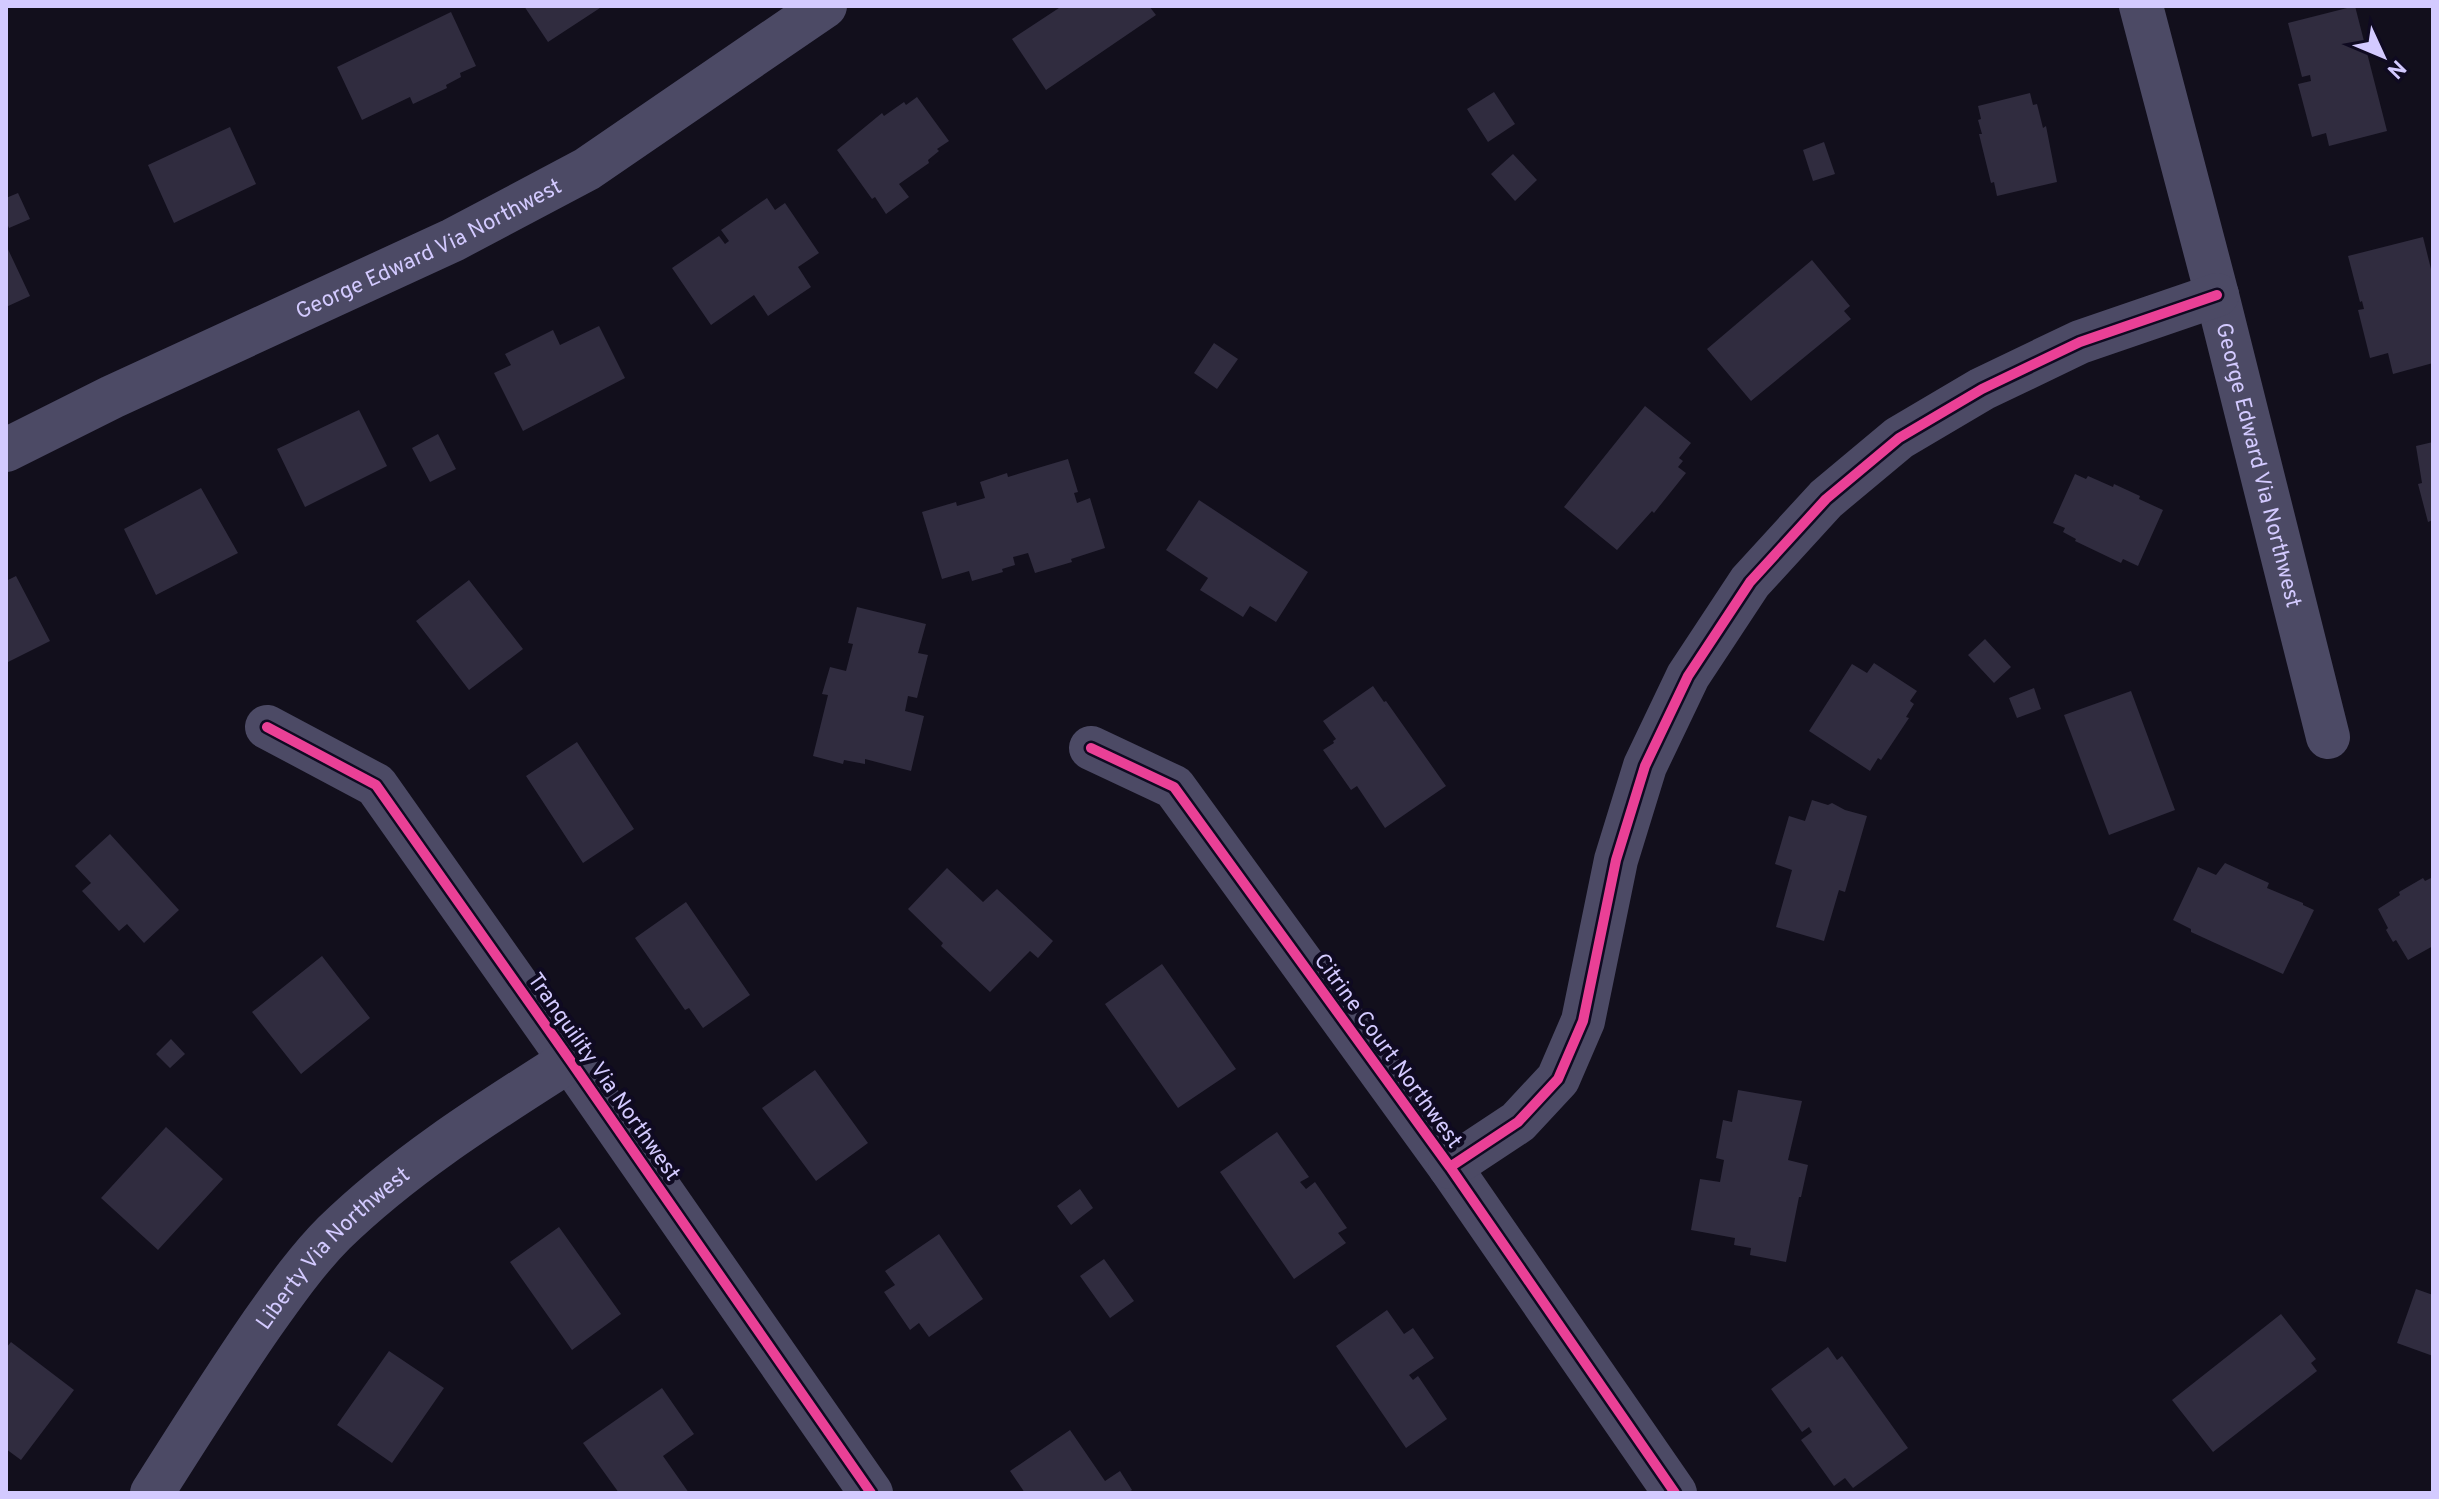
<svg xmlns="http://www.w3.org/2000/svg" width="2439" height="1499" font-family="Overpass,sans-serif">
  <rect width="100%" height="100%" fill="#120f1c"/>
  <path fill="#302c3f" d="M524,6H603L548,42Z
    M1062,6H1149L1156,15L1046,90L1012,39Z
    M2355,6L2387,131L2329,146L2326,133L2312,137L2298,84L2311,81L2310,75L2302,77L2288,23Z
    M451,12L476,66L460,73L461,77L446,85L447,88L413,104L410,97L362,120L337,67Z
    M1494,92L1515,124L1488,142L1467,109Z
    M2030,93L2033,105L2037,104L2043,128L2046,126L2057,182L1997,196L1994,182L1991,183L1979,134H1982L1978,120L1981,119L1978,106Z
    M917,97L949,141L937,149L939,151L928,160L929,163L899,184L909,197L886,214L875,197L872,199L837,150L882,113L884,116L904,102L906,105Z
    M230,127L256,184L174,223L148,165Z
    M1824,142L1835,174L1813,181L1803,150Z
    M1513,154L1537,180L1515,201L1491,174Z
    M18,193L30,219L9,228L6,221V198Z
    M767,198L775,210L785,203L819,253L798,267L811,287L768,316L754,295L711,325L672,268L719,236L725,244L729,241L721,230Z
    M2423,237L2433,277V363L2393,374L2388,353L2370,358L2358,310L2364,309L2362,301L2360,302L2348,256Z
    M6,245L30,296L6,307Z
    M1812,260L1850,306L1844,311L1851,319L1751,401L1707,349Z
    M599,326L625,378L523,431L494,373L511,365L505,354L553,330L560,345Z
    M1214,343L1238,359L1217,389L1194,373Z
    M1645,406L1691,443L1679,458L1683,461L1678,467L1686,473L1654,513L1652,511L1617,550L1564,507Z
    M359,410L387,466L305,507L277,449Z
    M438,434L456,469L430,482L412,448Z
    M2433,442V520L2428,522L2418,484L2422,483L2416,446Z
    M1068,459L1078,492L1074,493L1077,503L1090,498L1105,548L1071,559L1072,562L1035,573L1028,553L1013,557L1015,565L1002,569L1003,572L972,581L969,571L942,579L922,512L956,502L957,506L985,498L980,482L1007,473L1008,477Z
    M2075,474L2086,479L2088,476L2113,487L2114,484L2140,496L2139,499L2163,510L2138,566L2123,559L2121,563L2075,541L2076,539L2063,532L2065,528L2053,523Z
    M201,488L238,553L156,595L124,529Z
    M1199,500L1308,572L1276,622L1250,606L1243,617L1200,590L1208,578L1166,550Z
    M16,576L50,641L6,663V581Z
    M469,580L523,649L469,690L416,621Z
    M857,607L926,624L918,653L928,655L917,698L908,696L905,711L924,716L911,771L865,759V764L844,760L843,764L813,756L828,695L822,694L830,667L846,671L853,644L848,643Z
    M1985,639L2011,667L1994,683L1968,655Z
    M1874,663L1917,691L1910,701L1914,704L1906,717L1909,718L1881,760L1878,758L1870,771L1809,731L1852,664L1867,673Z
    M1373,686L1384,702L1386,701L1446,786L1385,828L1357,786L1351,790L1323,750L1334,743L1333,741L1336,739L1323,721Z
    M2034,688L2041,709L2017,718L2009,698Z
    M2131,691L2175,810L2109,835L2064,715Z
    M577,742L634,829L583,863L526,776Z
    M1812,800L1828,805L1832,803L1845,810L1867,816L1845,892L1839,890L1824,941L1776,927L1792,870L1775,864L1789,816L1805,821Z
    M110,834L179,910L144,943L127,924L119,931L82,891L91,883L75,866Z
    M2225,863L2269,883L2267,888L2303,903V905L2314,910L2283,974L2191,932V929L2173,920L2198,867L2216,875Z
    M947,868L983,902L997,889L1053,941L1038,958L1030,951L990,992L941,946L943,943L908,909Z
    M2433,877V946L2408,960L2396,940L2393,942L2386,930L2388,928L2378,909L2400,895L2399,892L2423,878L2425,881Z
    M686,902L750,995L703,1028L689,1008L685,1010L635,938Z
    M322,956L370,1018L301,1074L252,1012Z
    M1162,964L1236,1069L1178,1108L1105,1004Z
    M171,1039L185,1054L170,1068L156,1054Z
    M815,1070L868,1143L816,1181L762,1108Z
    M1738,1090L1802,1101L1788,1160L1808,1165L1801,1197H1799L1786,1262L1750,1255L1751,1248L1734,1245L1735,1238L1691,1230L1700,1179L1720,1182L1724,1160L1716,1158L1723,1120L1732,1122Z
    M166,1127L223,1179L158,1250L101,1198Z
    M1277,1132L1309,1177L1300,1182L1306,1189L1315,1182L1347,1228L1338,1233L1346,1243L1294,1279L1220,1172Z
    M1080,1189L1093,1208L1071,1225L1057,1206Z
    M559,1227L621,1314L572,1350L510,1262Z
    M939,1234L983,1299L929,1337L919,1323L910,1330L884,1292L895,1285L885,1271Z
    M1104,1259L1134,1301L1110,1318L1080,1276Z
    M2416,1289L2433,1295V1356L2397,1343Z
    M1387,1310L1404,1334L1413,1328L1434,1358L1409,1375L1413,1380L1418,1376L1447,1419L1406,1448L1336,1346Z
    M2281,1314L2316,1359L2311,1363L2317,1371L2213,1452L2172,1400Z
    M11,1342L74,1390L21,1460L6,1449V1348Z
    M1828,1347L1837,1360L1842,1356L1908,1448L1853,1488L1845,1478L1834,1486L1801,1440L1812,1432L1809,1427L1802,1432L1771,1389Z
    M389,1351L444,1388L392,1463L337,1425Z
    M662,1388L694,1434L663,1456L689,1493H619L583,1443Z
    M1070,1430L1105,1481L1120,1471L1132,1490L1128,1493H1025L1010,1471Z"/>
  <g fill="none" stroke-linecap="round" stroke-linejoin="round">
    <g stroke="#4c4a65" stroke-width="44">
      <path id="s1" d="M2141,6L2217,295L2328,737"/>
      <path id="s2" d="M6,450L112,397L453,240L587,169L825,6"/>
      <path d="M267,727L376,785L570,1060L871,1493"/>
      <path d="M1091,748L1174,787L1450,1167L1675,1493"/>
      <path d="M1450,1167L1518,1122L1558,1079L1583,1021L1616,860L1645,766L1688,676L1750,582L1826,499L1899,438L1982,389L2080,342L2217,295"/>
      <path id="s3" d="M152,1493C188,1436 224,1379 262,1324C284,1293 307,1260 334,1233C405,1164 487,1113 570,1060"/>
    </g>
    <defs>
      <path id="cycleway" d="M267,727L376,785L570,1060L871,1493
        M1091,748L1174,787L1450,1167L1675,1493
        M1450,1167L1518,1122L1558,1079L1583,1021L1616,860L1645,766L1688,676L1750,582L1826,499L1899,438L1982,389L2080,342L2217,295"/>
    </defs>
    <use href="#cycleway" stroke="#0f0a21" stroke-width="15"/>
    <use href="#cycleway" stroke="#ea4096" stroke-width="10"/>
  </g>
  <g text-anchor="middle" stroke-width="8" stroke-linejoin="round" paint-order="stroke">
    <g font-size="22" fill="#d3caff" stroke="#0f0a21">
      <text dy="8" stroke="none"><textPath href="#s2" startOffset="468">George Edward Via Northwest</textPath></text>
      <text dy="8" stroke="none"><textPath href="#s1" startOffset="474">George Edward Via Northwest</textPath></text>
      <text transform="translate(1389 1050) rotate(54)" y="8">Citrine Court Northwest</text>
      <text transform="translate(605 1076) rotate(55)" y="8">Tranquility Via Northwest</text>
      <text dy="8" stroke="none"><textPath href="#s3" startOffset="306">Liberty Via Northwest</textPath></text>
    </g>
  </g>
  <rect width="2439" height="1499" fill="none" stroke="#d3caff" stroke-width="16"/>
  <g transform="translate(2383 56) rotate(134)" stroke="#0f0a21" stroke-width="6" paint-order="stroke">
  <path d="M0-6L14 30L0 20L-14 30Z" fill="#d3caff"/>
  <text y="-12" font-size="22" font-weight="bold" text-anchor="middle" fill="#d3caff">N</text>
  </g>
</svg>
